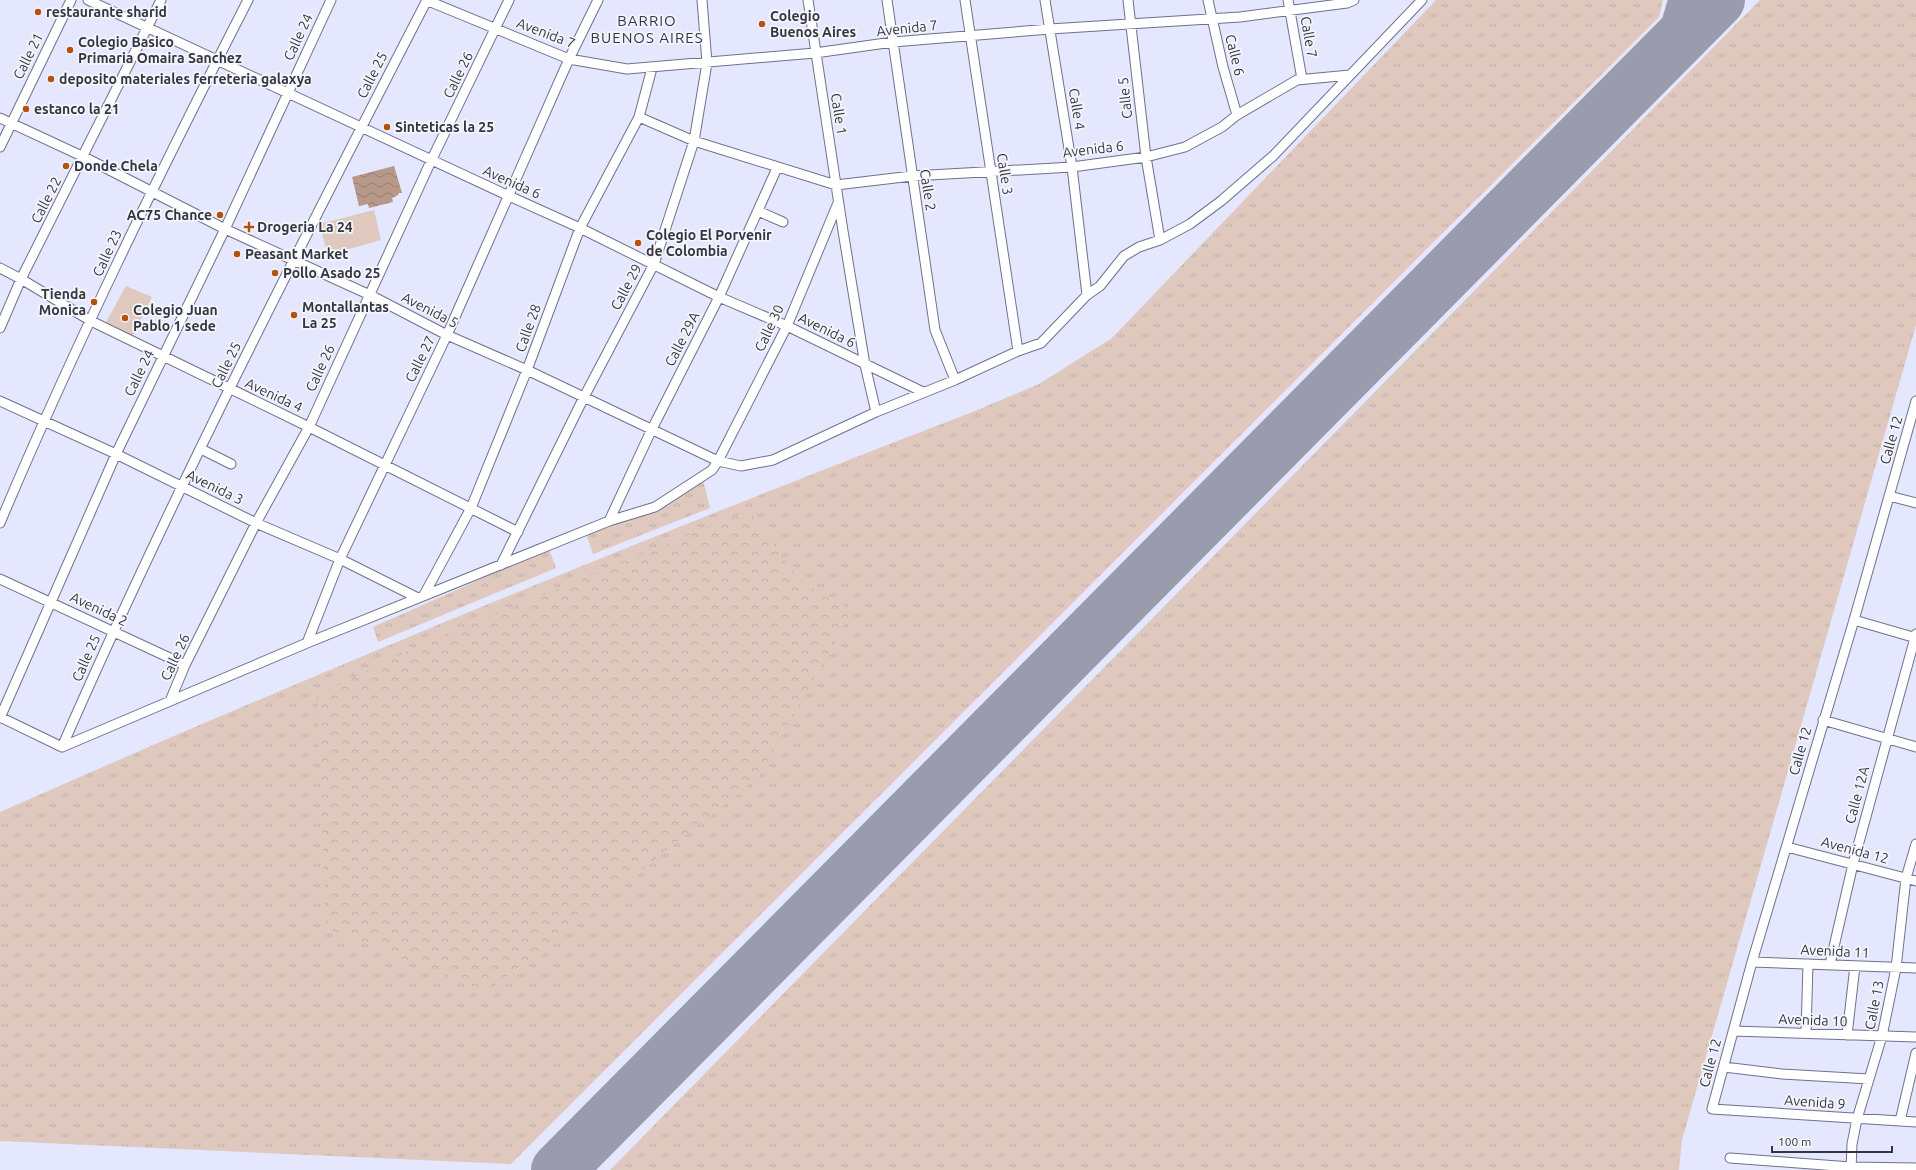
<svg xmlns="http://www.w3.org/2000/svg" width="1916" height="1170" font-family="Ubuntu,sans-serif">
  <defs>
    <pattern id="grass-tufts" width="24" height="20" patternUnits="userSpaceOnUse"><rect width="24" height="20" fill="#dfc9bf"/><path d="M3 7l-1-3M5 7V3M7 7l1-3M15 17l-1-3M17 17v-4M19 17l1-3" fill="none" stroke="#c0ada5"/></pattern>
    <pattern id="forest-crowns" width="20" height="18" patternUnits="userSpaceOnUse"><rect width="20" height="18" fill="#dfc9bf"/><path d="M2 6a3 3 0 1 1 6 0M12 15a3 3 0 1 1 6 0" fill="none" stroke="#c0ada5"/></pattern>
    <pattern id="water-waves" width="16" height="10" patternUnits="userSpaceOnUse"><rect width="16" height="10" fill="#b79889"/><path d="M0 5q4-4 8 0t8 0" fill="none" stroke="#967d71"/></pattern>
  </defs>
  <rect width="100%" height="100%" fill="#e4e7fe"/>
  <path fill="url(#grass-tufts)" d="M1436,0H1663L1659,17L511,1164L0,1141V812C321,670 647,537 975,411L1039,384L1112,338Z
    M1760,0H1916V325L1682,1140L1679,1170H610Z
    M703,480L710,508L593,554L586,534Z
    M549,549L556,568L378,642L373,627Z"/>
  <path fill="url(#forest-crowns)" d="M749,510L798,579L852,611L758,778L487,992L326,928L317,695L423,644Z"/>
  <path fill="#dfc9bf" d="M374,210L381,240L328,255L319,224Z
    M126,286L152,297L133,336L106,322Z"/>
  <path fill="url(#water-waves)" d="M394,166L402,193H399L398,195L392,198L393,202L369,208L368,204L359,206L352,177Z"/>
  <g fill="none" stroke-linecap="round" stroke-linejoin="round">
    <path stroke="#9a9cae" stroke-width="22" d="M1663,56L1679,0"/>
    <path stroke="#9a9cae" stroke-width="54" d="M558,1170L1718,0"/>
    <defs>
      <path id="minor" d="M88,0L509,196L580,228L719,297L787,326L923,392
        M426,0L569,59L627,69L815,53L893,42L1050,29L1240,17L1347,3L1354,0
        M808,0L843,231L865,365L876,412
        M887,0L935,330L955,380
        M965,0L1018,351
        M1045,0L1072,167L1087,295
        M1128,0L1146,157L1160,240
        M1208,0L1223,67L1237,115
        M1288,0L1302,79
        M639,117L694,141L836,185L912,176L1072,167L1146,157L1185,147L1222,127L1237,115L1297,80L1350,75
        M0,118L84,157L225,229L370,295L447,335L527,370L718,461L787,326L838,203
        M0,147L71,0
        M758,211L783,222
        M0,268L21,279L91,321L309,427L518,532
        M0,328L21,279L161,0
        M0,401L116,454L256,523L340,559L418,598
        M1916,401L1854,620L1752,962L1712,1109L1916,1122
        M201,449L231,464
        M1889,496L1916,503
        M609,521L651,431L719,297L777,168
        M0,523C75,345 160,172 248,0
        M501,565L584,397L654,264L694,141L707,63L702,0
        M0,579L185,665
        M424,595L471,508L527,370L580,228L639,117L652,68
        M1854,620L1916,638
        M307,643L340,559L447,335L569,59L598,0
        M170,701L185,665L256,523L309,427L431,161L509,0
        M0,717L62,747
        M0,718L116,454L225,229L331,0
        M1823,720L1916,747
        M62,747L307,643L609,521L655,507L712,470L718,461L741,466L773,460L876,412L955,380L1018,351L1041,343L1087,295L1100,286L1124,256L1139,247L1160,240L1190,224L1221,201L1273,156L1422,0
        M62,747C173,493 300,246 427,0
        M1787,847L1916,881
        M1752,962L1916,968
        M1830,964L1853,864L1916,634
        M1733,1031L1916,1037
        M1806,1033L1808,964
        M1847,1035L1855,966
        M1724,1067L1782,1074L1869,1079
        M1900,1121L1916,1053
        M1730,1158L1851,1167L1916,1168
        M1851,1170L1852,1144L1857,1119L1882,1036L1896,968L1906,878L1916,844"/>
    </defs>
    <use href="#minor" stroke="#6f718b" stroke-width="11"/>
    <use href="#minor" stroke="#fff" stroke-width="9"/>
  </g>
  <g fill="#b35210" stroke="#f5f6fb" stroke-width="1.5">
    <circle cx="38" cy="12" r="4"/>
    <circle cx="762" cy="24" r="4"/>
    <circle cx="70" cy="50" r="4"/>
    <circle cx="51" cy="79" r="4"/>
    <circle cx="26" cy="109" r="4"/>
    <circle cx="387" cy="127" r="4"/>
    <circle cx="66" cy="166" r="4"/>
    <circle cx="220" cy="215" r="4"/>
    <path d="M247 221h4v4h4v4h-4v4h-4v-4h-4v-4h4z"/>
    <circle cx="638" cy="243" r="4"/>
    <circle cx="237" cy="254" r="4"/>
    <circle cx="275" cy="273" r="4"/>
    <circle cx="94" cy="302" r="4"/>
    <circle cx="294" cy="315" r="4"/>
    <circle cx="125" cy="318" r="4"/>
  </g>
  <g text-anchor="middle" stroke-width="3.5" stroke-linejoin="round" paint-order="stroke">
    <g font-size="14" font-weight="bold" fill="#343540" stroke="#f5f6fb" text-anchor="start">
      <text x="46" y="17">restaurante sharid</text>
      <text x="770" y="21">Colegio<tspan x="770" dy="16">Buenos Aires</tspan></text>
      <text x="78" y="47">Colegio Basico<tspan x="78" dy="16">Primaria Omaira Sanchez</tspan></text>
      <text x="59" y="84">deposito materiales ferreteria galaxya</text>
      <text x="34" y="114">estanco la 21</text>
      <text x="395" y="132">Sinteticas la 25</text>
      <text x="74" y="171">Donde Chela</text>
      <text x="212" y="220" text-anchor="end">AC75 Chance</text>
      <text x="257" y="232">Drogeria La 24</text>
      <text x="646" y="240">Colegio El Porvenir<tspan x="646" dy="16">de Colombia</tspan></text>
      <text x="245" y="259">Peasant Market</text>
      <text x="283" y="278">Pollo Asado 25</text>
      <text x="86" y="299" text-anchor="end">Tienda<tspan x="86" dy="16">Monica</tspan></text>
      <text x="302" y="312">Montallantas<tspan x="302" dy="16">La 25</tspan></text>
      <text x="133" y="315">Colegio Juan<tspan x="133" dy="16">Pablo 1 sede</tspan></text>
    </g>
    <g font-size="14" fill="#343540" stroke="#f5f6fb">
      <text transform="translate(907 28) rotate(-6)" y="5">Avenida 7</text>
      <text transform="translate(546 33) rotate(21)" y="5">Avenida 7</text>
      <text transform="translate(298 37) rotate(-65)" y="5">Calle 24</text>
      <text transform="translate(1309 37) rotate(80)" y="5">Calle 7</text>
      <text transform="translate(1235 55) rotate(76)" y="5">Calle 6</text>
      <text transform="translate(28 56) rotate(-64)" y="5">Calle 21</text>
      <text transform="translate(372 75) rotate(-63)" y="5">Calle 25</text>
      <text transform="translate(458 75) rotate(-64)" y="5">Calle 26</text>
      <text transform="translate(1125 98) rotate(-96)" y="5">Calle 5</text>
      <text transform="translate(1077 109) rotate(81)" y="5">Calle 4</text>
      <text transform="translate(839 114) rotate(81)" y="5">Calle 1</text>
      <text transform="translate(1093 149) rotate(-7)" y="5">Avenida 6</text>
      <text transform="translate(1005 174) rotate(81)" y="5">Calle 3</text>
      <text transform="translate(512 182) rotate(24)" y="5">Avenida 6</text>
      <text transform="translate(928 190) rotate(81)" y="5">Calle 2</text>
      <text transform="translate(46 200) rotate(-63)" y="5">Calle 22</text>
      <text transform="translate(107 253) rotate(-65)" y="5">Calle 23</text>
      <text transform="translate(626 287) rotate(-62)" y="5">Calle 29</text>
      <text transform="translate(430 310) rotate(27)" y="5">Avenida 5</text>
      <text transform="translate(528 328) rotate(-70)" y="5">Calle 28</text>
      <text transform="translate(769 328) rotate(-65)" y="5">Calle 30</text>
      <text transform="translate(827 330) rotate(26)" y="5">Avenida 6</text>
      <text transform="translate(682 339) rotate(-63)" y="5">Calle 29A</text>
      <text transform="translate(420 359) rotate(-64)" y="5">Calle 27</text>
      <text transform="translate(226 365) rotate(-64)" y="5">Calle 25</text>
      <text transform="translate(320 368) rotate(-65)" y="5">Calle 26</text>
      <text transform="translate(139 373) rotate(-64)" y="5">Calle 24</text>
      <text transform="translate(274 395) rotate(25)" y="5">Avenida 4</text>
      <text transform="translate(1891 440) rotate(-74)" y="5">Calle 12</text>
      <text transform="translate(215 487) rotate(26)" y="5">Avenida 3</text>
      <text transform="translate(99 609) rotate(25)" y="5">Avenida 2</text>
      <text transform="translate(175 657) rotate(-65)" y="5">Calle 26</text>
      <text transform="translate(86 658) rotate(-66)" y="5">Calle 25</text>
      <text transform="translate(1800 751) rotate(-74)" y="5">Calle 12</text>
      <text transform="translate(1857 795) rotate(-75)" y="5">Calle 12A</text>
      <text transform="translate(1855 850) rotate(15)" y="5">Avenida 12</text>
      <text transform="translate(1835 951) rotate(3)" y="5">Avenida 11</text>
      <text transform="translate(1874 1005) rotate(-79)" y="5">Calle 13</text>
      <text transform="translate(1813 1020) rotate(2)" y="5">Avenida 10</text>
      <text transform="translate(1710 1063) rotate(-75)" y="5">Calle 12</text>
      <text transform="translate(1815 1102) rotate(4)" y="5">Avenida 9</text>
    </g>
    <g font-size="15" letter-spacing="1" fill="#33354b" stroke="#f5f6fb">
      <text x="647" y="26">BARRIO<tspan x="647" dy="17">BUENOS AIRES</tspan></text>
    </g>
  </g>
  <path d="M1772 1146v6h120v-6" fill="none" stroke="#343540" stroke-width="2"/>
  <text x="1778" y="1146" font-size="12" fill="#343540" stroke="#f5f6fb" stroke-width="3" paint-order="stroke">100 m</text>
</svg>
